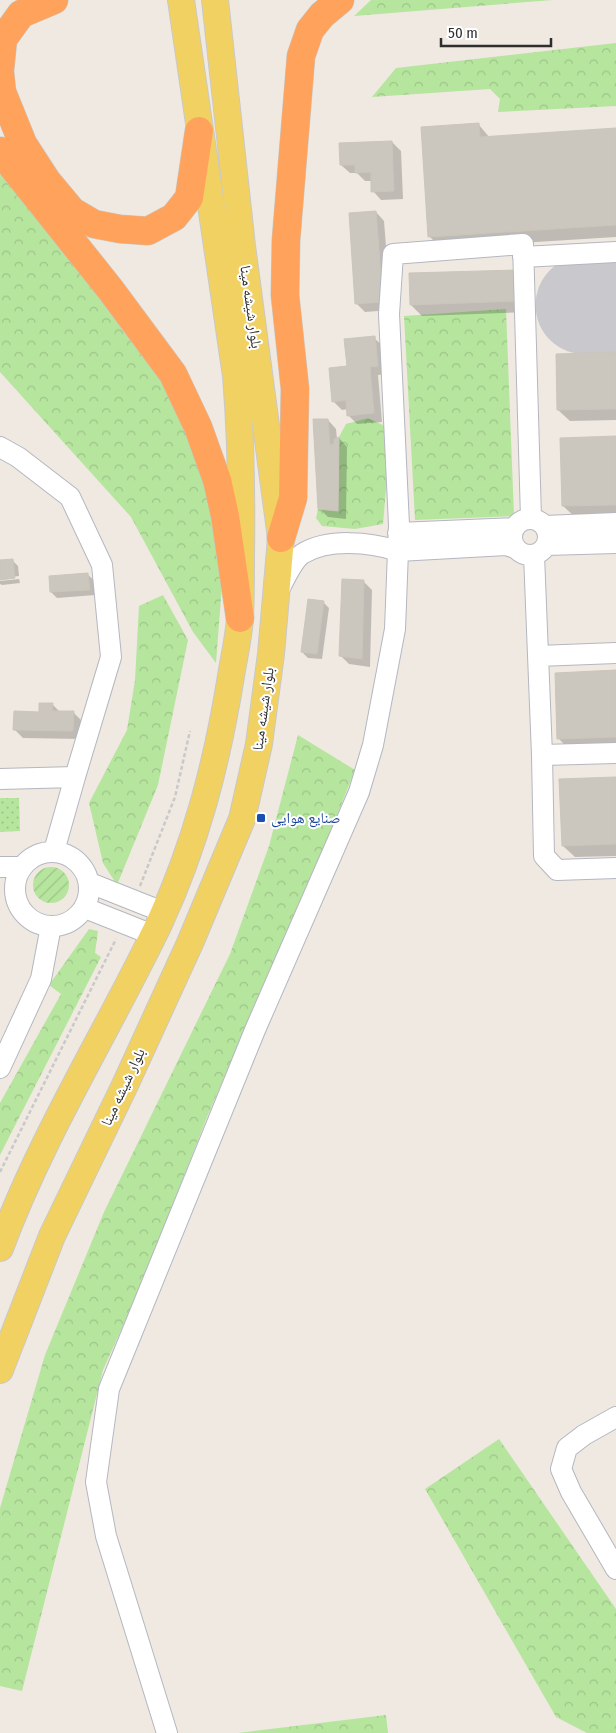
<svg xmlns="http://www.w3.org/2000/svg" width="616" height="1733" font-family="'Fira Sans Condensed','Noto Naskh Arabic',sans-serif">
  <defs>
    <pattern id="grass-dots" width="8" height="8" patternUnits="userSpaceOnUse" patternTransform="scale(1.25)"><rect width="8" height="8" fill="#b6e59e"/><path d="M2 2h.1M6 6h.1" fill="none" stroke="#9dc588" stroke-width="1.8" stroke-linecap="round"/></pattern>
    <pattern id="forest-crowns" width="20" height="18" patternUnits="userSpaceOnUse" patternTransform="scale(1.25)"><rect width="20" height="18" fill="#b6e59e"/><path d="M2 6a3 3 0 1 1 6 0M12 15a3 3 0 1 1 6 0" fill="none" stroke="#9dc588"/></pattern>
    <pattern id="garden-furrows" width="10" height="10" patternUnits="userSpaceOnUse" patternTransform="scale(1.25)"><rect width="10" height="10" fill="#b6e59e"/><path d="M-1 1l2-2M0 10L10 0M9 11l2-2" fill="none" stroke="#9dc588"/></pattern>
  </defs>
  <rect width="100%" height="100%" fill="#efe9e1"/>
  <path fill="url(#grass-dots)" d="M0,798H19L20,831L0,832Z"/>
  <path fill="url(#forest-crowns)" d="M371,0H553L354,16Z
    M616,43V106L498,112L500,99L490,89L372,97L396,68Z
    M0,163L149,354L204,460L222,585L216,663L193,632L131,517L0,372Z
    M506,309L514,516L415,520L404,316Z
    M368,418L387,427L388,466L383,524L355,529L322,526L316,518L318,509L338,510L339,437L346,424Z
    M163,595L188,640L158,785L117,885L103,863L89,803L127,730L135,680L139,606Z
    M298,735L355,770L324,848L207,1117L141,1286L103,1370L22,1691L0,1686V1508L45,1355L104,1212L230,954L269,846Z
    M89,929L98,931L95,953L101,957L0,1155V1103L61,994L49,985Z
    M499,1439L616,1609V1733H587L556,1717L425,1489Z
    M386,1715L388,1733H238Z"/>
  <path fill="url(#garden-furrows)" d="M33 885a18 18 0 1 1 36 0a18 18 0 1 1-36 0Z"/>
  <path fill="#0003" d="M479,125L490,138L616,129V237L441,248L429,236Z
    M392,142L401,151L403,199L381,200L373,191L372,181H365L357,173H350L341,165Z
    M376,212L384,221L391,310L365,312L356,303Z
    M528,282L529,312L422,316L411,305Z
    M374,338L383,346L386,374L378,375L382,422L357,424L349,416L348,409L342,410L333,401L348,367Z
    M616,353V420L570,421L558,410Z
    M328,420L336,429L337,439L339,438L347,447L346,519L328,517L319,508Z
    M616,437V516L575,517L563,506Z
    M12,560L18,566L19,576L0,578V561Z
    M88,575L94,580L95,595L57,598L51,592Z
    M19,579L20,583L2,585L0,584V581Z
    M364,582L372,590L370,667L349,664L340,655Z
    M323,602L329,608L322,659L308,658L302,652Z
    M616,672V749L570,750L559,739Z
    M52,704L60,712H73L82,721V739L23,738L15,730Z
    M616,778V856L575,857L563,846Z"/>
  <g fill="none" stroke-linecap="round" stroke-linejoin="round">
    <path stroke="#c9c8cc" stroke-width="99" d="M585,305L616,304"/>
  </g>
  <path fill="#cbc7bf" stroke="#cbc5ba" d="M479,123L480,137L616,128V225L428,237L421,127Z
    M392,141L394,191L371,192V172L355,173V165H340L339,143Z
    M376,211L383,302L355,304L349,213Z
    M517,270L518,301L410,305L409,273Z
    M375,336L378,366L370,367L374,413L347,416L346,400L332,402L329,368L347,366L344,339Z
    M616,352V409L557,410L556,354Z
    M313,419H328L330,445L334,444V439L339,437L338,511L318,509Z
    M616,436V505L562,506L560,438Z
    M13,559L15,578L0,580V560Z
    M88,573L90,590L50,592L49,576Z
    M342,579L364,580L362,659L339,656Z
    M308,599L324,601L317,654L301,652Z
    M616,670V737L557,739L555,673Z
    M39,703H53L52,711H74L73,731L13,730L14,711L39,712Z
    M616,777V844L562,846L559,779Z"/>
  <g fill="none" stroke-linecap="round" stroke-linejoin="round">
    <defs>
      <path id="minor" d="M523,257L616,252
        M0,447L18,457L70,497L102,565L111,657L75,777
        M512 537a18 18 0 1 1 36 0a18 18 0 1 1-36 0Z
        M545,526L616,523
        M398,533L514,528
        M546,545L616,543
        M534,555L542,755L544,856L557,870L616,868
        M279,590C284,580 293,560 302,554C328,538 370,542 398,551L506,545L515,548
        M538,656L616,653
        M542,755L616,753
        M0,779L75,777L54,851
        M15 889a37 37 0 1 1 74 0a37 37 0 1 1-74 0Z
        M0,867H21
        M90,883L163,912
        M85,908L153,935
        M0,1068L41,979L51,926
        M616,1417L584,1435L567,1448L561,1469L571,1492L616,1569
        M167,1733L106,1536L96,1482L109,1389L255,1030L359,792L373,745L395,629L399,525L389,314L393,254L523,244L531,518"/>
      <path id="major" d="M0,1248C42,1135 107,1032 159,924C196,844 217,763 231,676C234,657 239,636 240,617C241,597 241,577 241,557C242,495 241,437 236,376L181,0
        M0,1370L52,1236L125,1085L190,943L242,819L259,744L271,654L281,538L242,246L215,0"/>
      <path id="highway" d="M0,69L3,39L21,14L54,0
        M0,73L2,92L23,144L47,181L72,211L94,224L120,229L148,231L174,217L189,198L199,131
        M0,151L110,289L173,374L198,427L217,480L225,516L240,618
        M281,538L293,498L295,389L285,295L286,240L301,56L310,30L322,15L340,0"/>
    </defs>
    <use href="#minor" stroke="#b4b7c1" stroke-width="22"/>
    <use href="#major" stroke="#c9c9c9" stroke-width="28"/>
    <use href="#highway" stroke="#c9c9c9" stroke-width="29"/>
    <path stroke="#c9c9c9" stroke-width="2.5" stroke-dasharray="4 2.5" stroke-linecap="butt" d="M140,886L175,797L190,731
      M0,1172L116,939"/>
    <use href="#minor" stroke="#fff" stroke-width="20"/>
    <use href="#major" stroke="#f2d163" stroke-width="26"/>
    <use href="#highway" stroke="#ffa35c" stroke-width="28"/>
  </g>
  <rect fill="#1a4fb4" stroke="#fff" stroke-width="2" x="256" y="813" width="10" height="10" rx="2.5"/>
  <g text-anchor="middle" stroke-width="4" stroke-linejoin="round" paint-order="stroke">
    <g font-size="15" fill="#2e2e2e" stroke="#fff">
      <text transform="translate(251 307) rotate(82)" y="5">بلوار شیشه مینا</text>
      <text transform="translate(263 709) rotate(-82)" y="5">بلوار شیشه مینا</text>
      <text transform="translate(123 1087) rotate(-65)" y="5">بلوار شیشه مینا</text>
    </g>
    <g font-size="15" fill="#164399" stroke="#fff" text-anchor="start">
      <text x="271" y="823">صنایع هوایی</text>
    </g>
  </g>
  <path d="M441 38v8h110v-8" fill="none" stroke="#2e2e2e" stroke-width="2.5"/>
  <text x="448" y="38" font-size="15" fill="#2e2e2e" stroke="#ffffff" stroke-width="4" paint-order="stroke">50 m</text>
</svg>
